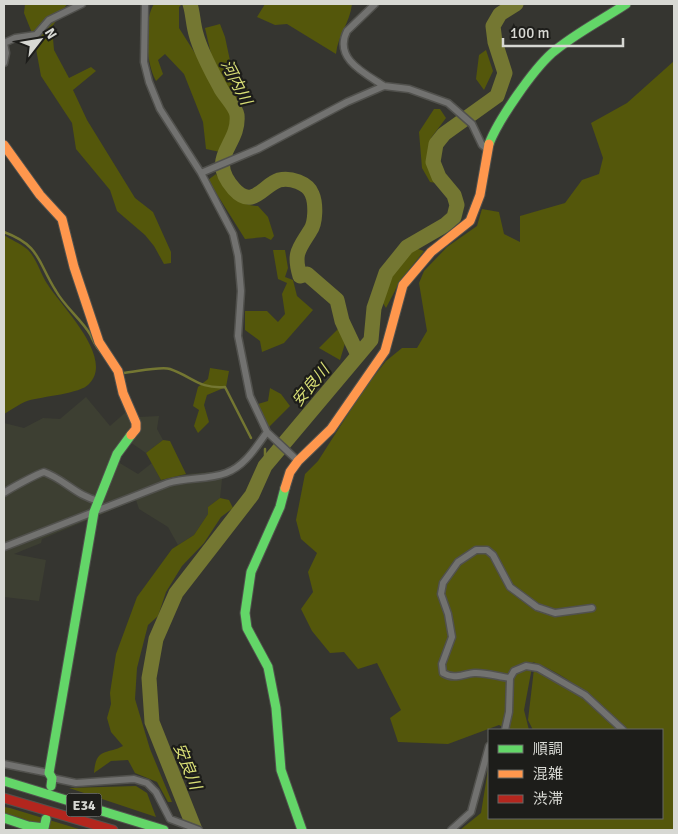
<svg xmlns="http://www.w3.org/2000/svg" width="678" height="834" font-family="Signika,'Noto Sans JP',sans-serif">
  <rect width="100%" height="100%" fill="#353530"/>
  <path fill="#3d3f32" d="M86,397L110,426L126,412L139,417L159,416L157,429L163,440L146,453L130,442L118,462L138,474L152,463L161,480L186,474L223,471L220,498L208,507V514L194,535L178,545L168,527L139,509L136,500L42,539L41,543L14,554L46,560L39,601L4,597V423L24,428L43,418L60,419Z"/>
  <path fill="#54570b" d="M25,4H67L52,27L54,50L69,78L91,67L96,71L73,90L87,120L135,198L153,212L171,252V263L164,264L154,246L145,235L117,211L110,190L76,149L72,123L41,76L34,38L24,13Z
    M154,4H182L179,7V28L200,61L211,54L205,28L220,24L225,37L232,70L249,90V97C230,114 231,130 220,152L206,149L203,122L184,74L165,54L158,60L163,74L156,81C146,64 143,21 154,4Z
    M265,4H352C350,23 338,34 336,54L287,24L275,25L257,17Z
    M486,50L493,71L484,90L476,79L479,55Z
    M674,61V830H460L481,813L489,763V818H662V730H626C598,703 571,676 533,662L524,710L529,730H508L499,725L448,744L398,742L390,718L401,710L377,663L358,669L344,652L330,653L312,631L301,609L313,592L308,572L317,553L301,539L296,520L305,474L318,461L364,389L386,361L402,348H417L427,331L419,283L424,271L447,247L477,226L482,209L499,212L504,234L520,242V216L565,203L582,180L599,174L603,158L591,123L627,103Z
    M434,109H440L446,118L431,138L430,163L436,183L430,182L422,168L419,132Z
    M216,174C227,191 235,205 258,206L268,217L274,236L271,240L265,237L245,239L208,180Z
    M4,235C11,240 20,243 27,249C36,257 41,275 48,285C61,306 115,358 89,384C80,394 43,396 27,401C19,404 11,410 4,414Z
    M415,248L424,251L400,281L386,308L381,300L392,271Z
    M273,250H285L288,268L285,277L293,280L297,296L313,310L284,343L262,352L260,341L245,330V311H267L278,322L285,314L282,294L287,283L278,279Z
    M338,329L346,340L340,360L319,348Z
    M210,368L229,371L226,387L207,395L204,405L209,422L198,433L194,426L199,410L193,406L198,387L208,379Z
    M270,388L281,394L290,406L269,427L258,404L268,401Z
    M163,440L170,441L186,474L161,480L146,453Z
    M220,498L229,500L233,508L221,517L204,543L182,566L166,592L158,616L148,625L137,668L135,699L150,749L172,802H168L157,782L135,773L128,760L111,761L94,773C96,747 106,755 123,746L111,732L107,718L111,704L110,693L116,654L137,597L172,549L194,535L208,514V507Z
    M534,669L583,697L618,730H533L528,720Z
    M136,786L147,793L156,817L69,788Z
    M4,807L10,808L82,830H34L4,822Z"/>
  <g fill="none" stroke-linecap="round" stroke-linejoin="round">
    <path stroke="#747732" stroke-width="2.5" d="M4,232C41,246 37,261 56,291C65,307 81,319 90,334C94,342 95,347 102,353
      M123,373C135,372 161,366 170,369C193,377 199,389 225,387L251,438
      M265,466V449"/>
    <path stroke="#747732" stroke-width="15" d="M190,4C193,13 193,24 196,34C201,53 212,72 221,89C225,96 236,107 237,115C240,146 205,156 234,189C253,210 263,185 279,180C290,177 308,183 312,194C316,203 316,223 310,231C299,249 293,253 300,276L307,274L337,300L342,321L358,355
      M195,830L152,722L149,678L156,639L176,593L252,495L265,466L371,340L374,308L386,273L407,247L445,225L454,217L457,205L454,195L439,177L433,162L436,144L444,134L497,96L505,73L495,42L493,26L500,14L516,4"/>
    <defs>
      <path id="street" d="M145,4L144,62L149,82L160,109L201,173L233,234L238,256L241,291L238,336L250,396L267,432L298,461
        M375,4L347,31C333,59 366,74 384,86
        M4,43L15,38L36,35L49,20L82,4
        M4,43L6,53L4,63
        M201,173L258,149L347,102L384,86L409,89L448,103L472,124L482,145L487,149
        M4,493C9,489 37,474 44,472C64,479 78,497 99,501
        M4,547L168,483C187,477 208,480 226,473C245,466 256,447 267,432
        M510,678L514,671L526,666L538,668L585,695L623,730
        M505,730L509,712L510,678C499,677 485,672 474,673C462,674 455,680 443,673L442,664L452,637L448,614L441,594L443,583L458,562L476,550H487L493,555L510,587L537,607L555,613L592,608
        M4,764L49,773
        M52,778L76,783L134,779L147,783L156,792L170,819L199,830
        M451,830L471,812L489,746"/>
      <path id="fast" d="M489,144C498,120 533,70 552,53C574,34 602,20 626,4
        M285,488L280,507L251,572L245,613L247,628L268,667L276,708L281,770L302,830
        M4,781L164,830
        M51,786L52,778L49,773L94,512L117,454L131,435
        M4,818L28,826L44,828L46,819"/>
      <path id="slow" d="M4,145L40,195L62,219L74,267L99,342L118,371L123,393L136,423V429L131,435
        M285,488L290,472L298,461L331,429L385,351L403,285L431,252L470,221L480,195L489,144"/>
      <path id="jam" d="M4,798L113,830"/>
    </defs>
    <use href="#street" stroke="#51514d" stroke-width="9"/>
    <use href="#fast" stroke="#51514d" stroke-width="11"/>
    <use href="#slow" stroke="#51514d" stroke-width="11"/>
    <use href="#jam" stroke="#51514d" stroke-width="11"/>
    <use href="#street" stroke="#727270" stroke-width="6"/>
    <use href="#fast" stroke="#63d668" stroke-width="9"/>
    <use href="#slow" stroke="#ff974d" stroke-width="9"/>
    <use href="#jam" stroke="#b3261e" stroke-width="9"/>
  </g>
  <g text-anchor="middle" stroke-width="4.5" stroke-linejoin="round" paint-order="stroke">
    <rect fill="#1d1d1a" stroke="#9fa09c" stroke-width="1" x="66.5" y="793.5" width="35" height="23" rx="4"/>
    <g font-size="14" font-weight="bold" fill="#d7d8d3">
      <text x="84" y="810">E34</text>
    </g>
    <g font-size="16" font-style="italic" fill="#d8de75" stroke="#1d1d1a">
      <text transform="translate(237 82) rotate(63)" y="6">河内川</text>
      <text transform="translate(310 385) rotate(-50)" y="6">安良川</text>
      <text transform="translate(188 766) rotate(68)" y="6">安良川</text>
    </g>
  </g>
  <rect width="678" height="834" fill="none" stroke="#d7d8d3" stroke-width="10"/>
  <rect x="488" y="729" width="175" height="90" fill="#1d1d1a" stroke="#676864"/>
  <rect x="498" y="745" width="25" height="8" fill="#63d668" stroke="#676864"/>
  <text x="533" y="754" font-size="15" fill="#d7d8d3">順調</text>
  <rect x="498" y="770" width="25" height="8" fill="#ff974d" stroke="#676864"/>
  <text x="533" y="779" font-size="15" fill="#d7d8d3">混雑</text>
  <rect x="498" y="795" width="25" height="8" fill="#b3261e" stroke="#676864"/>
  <text x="533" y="804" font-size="15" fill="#d7d8d3">渋滞</text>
  <g transform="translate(40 40) rotate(59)" stroke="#1d1d1a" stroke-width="4" paint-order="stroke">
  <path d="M0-4L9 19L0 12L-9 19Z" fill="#d7d8d3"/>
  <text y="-8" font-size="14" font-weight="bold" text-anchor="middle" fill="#d7d8d3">N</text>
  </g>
  <path d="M503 38v8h120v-8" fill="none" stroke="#d7d8d3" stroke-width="2.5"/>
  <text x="510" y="38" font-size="15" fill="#d7d8d3" stroke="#1d1d1a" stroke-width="4" paint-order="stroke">100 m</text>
</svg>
